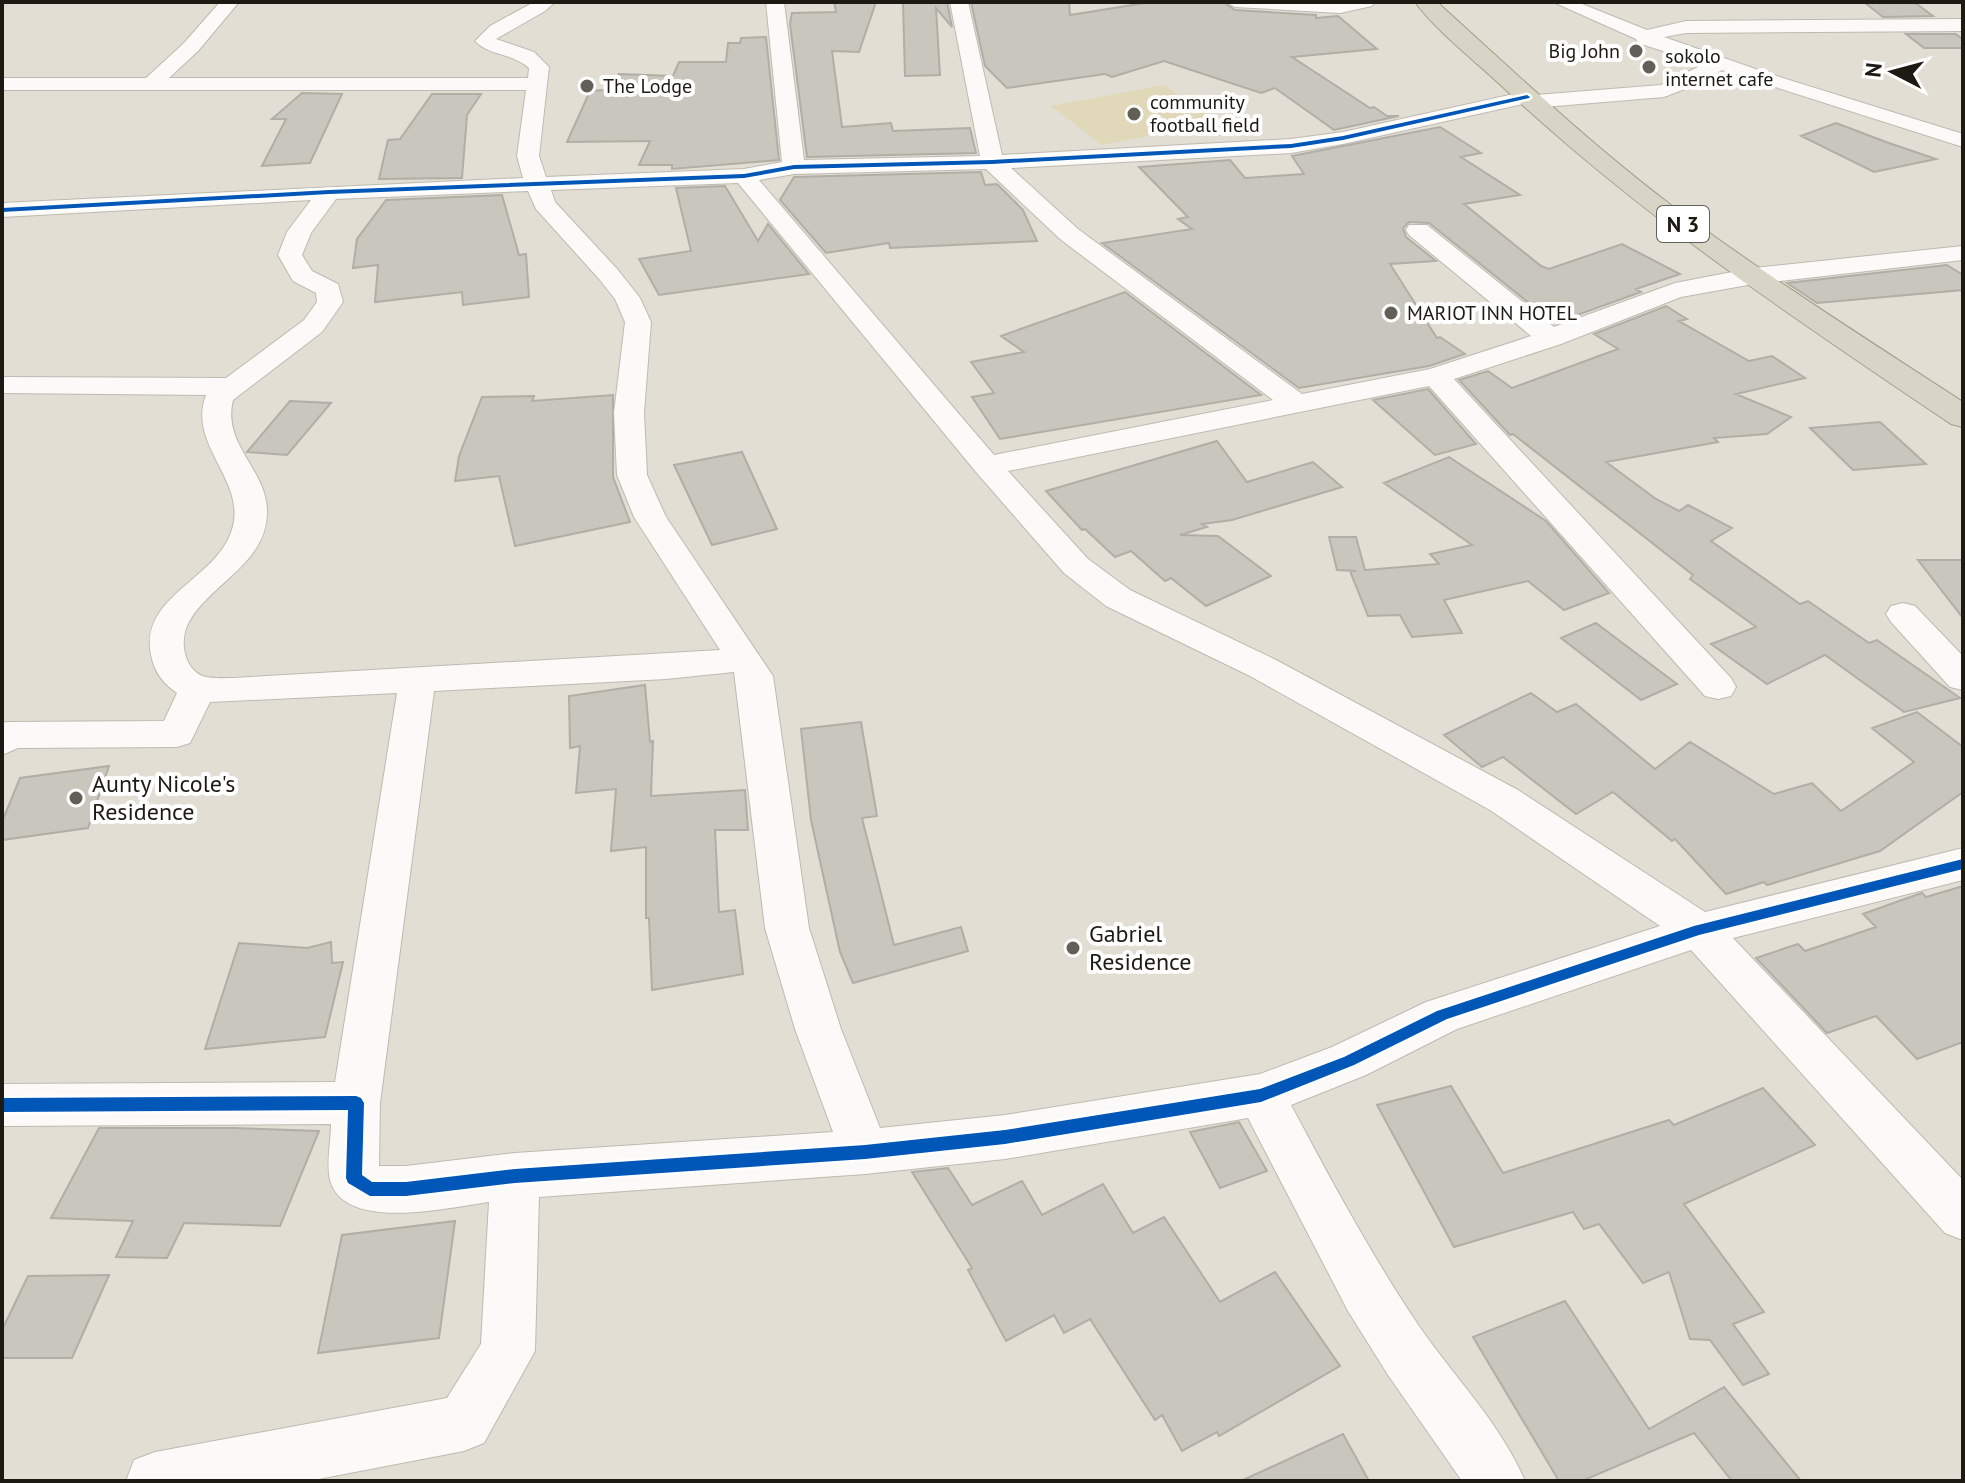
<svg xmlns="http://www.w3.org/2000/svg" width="1965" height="1483" font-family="'PT Sans',sans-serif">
  <rect width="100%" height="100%" fill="#e2ded3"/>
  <path fill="#e1d8ba" d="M1164,85L1219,122L1102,145L1051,106Z"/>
  <path fill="#c9c6bd" stroke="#b1aea5" stroke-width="2" d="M834,2H876L859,52L832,51L842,127L891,123L893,131L970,128L976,153L807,157L790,24L792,13L836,12Z
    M903,2H947L952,27L936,8L940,75L905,76Z
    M971,2H1069L1070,15L1151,2H1223L1235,10L1316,15V18L1338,16L1377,49L1292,57L1370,108L1374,107L1387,116H1399L1334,130L1275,88L1261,93L1164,61L1112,77L1105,74L1007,88L985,66Z
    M1864,2H1914L1933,16L1883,17Z
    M1906,34H1956L1963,40V48H1924Z
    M766,37L779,160L672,169V165H639L650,141L567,142L590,91L605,90L619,74L673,76L679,62H726L728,43H740L741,38Z
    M302,93L342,94L310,163L262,166L286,119H272Z
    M432,94H481L467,115L462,178L379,179L388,140L400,139Z
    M1836,123L1886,142L1936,159L1874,172L1801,136Z
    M1440,127L1481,153L1461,157L1520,195L1464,204L1541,266L1549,269L1622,244L1680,274L1636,289L1641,292L1569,318L1557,311L1544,315L1429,223L1409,222L1403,228L1406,237L1436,261L1390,264L1437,338L1440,337L1465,354L1429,366L1299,388L1102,243L1192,229L1178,219L1188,217L1139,167L1230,160L1245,178L1304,174L1292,156Z
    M981,172L985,185L997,184L1023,210L1037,241L890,248L889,243L826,253L780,200L794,177Z
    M725,186L758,241L768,224L809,274L659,295L639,259L691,251L676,188Z
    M502,195L519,255L526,254L529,297L463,305L462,292L375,302L378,265L353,268L357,239L386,200Z
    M1947,265L1963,275V290L1817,303L1787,283Z
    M1125,292L1261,395L1000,439L972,397L994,393L971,362L1024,352L1001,336Z
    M1666,306L1687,319L1679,321L1749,361L1772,356L1805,378L1736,394L1791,417L1767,434L1714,438L1718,442L1606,462L1656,499L1679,511L1688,505L1732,528L1711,541L1800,604L1808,601L1869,643L1877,640L1960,698L1904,712L1825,655L1767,684L1711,644L1756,627L1690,579L1693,575L1513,434L1510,435L1459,380L1488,371L1512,388L1618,349L1594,334Z
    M1428,389L1476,444L1435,455L1373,400Z
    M613,395V477L630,522L515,546L499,476L455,481L459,456L482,397L534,396L532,401Z
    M290,401L331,403L287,455L247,452Z
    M1880,422L1926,464L1853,470L1810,428Z
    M1217,441L1247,482L1313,462L1342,487L1232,520L1202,524L1207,527L1180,535L1218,536L1271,576L1206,606L1171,578L1165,581L1131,551L1115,557L1085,529L1082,530L1046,491Z
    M742,452L777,529L712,545L674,465Z
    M1449,457L1546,521L1609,593L1564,610L1528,581L1444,600L1462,633L1412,637L1400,615L1368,616L1350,571H1356L1337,570L1329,537H1356L1365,570L1439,564L1430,554L1472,545L1384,483Z
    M1918,560H1963V618Z
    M1596,623L1657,669L1677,684L1641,700L1561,638Z
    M645,685L650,742L653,741L651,796L745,790L748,830H715L719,912L735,910L743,974L652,990L649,918H646V847L611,851L616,789L576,793L580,746L570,748L569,696Z
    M1531,693L1557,712L1576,704L1655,769L1690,742L1774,794L1812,783L1841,811L1914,762L1872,728L1917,712L1963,747V792L1880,851L1767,885L1764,882L1726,894L1675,839L1672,841L1613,792L1576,814L1503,757L1482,767L1444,735Z
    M861,722L877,816L862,818L894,945L961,927L968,951L853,983L840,952L811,820L801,729Z
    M109,766L88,828L2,840V822L20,778Z
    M1963,886V1042L1917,1059L1876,1016L1827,1033L1756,958L1798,944L1805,951L1876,927L1863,914L1913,896L1922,893L1926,897Z
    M331,942L332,963L343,962L325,1037L205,1049L239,943L307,948Z
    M1451,1086L1503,1173L1669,1120L1674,1125L1763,1088L1815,1145L1684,1204L1764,1312L1733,1324L1769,1374L1743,1385L1710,1340L1690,1339L1669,1272L1643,1283L1599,1224L1584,1229L1573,1212L1454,1247L1377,1105Z
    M1239,1122L1267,1171L1220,1188L1190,1132Z
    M99,1128H233L319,1131L280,1226L184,1223L167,1258L116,1257L133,1221L51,1218Z
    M948,1168L972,1205L1022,1181L1042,1215L1103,1184L1133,1233L1164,1217L1220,1302L1275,1272L1340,1366L1219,1436L1217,1432L1182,1451L1162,1415L1155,1420L1090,1319L1064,1333L1054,1315L1006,1341L968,1270L972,1268L912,1172Z
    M455,1221L439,1338L318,1353L342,1235Z
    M109,1275L72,1358H2V1330L28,1276Z
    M1565,1301L1649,1429L1724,1387L1801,1481H1732L1694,1433L1582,1481H1559L1473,1337Z
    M1343,1434L1369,1481H1241Z"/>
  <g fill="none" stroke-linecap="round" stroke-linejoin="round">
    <defs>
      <path id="minor" d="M220,2H239L198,51L169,78H528L529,68C513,53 489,56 475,41L490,26L534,2H555L545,11L496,39L534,52L549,67L539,156L546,177L744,169L782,162L766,2H784L804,160L980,156L950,2H968L1002,155L1291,139L1343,132L1527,91L1536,95L1661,85L1704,64L1638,43L1636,39L1553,2H1577L1647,30L1686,21L1963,19V31L1686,33L1664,37L1767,73L1963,134V147L1722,70L1698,84L1664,97L1532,108L1523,104L1343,144L1291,153L1011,168L1078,229L1302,394L1430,369L1531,336L1409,235L1406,230L1409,225H1427L1554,327L1675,283L1753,268L1963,246V260L1753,284L1681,297L1561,344L1454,379L1731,678L1736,687L1731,696L1718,699L1705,696L1429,386L1008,471L1088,559L1130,590L1276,660L1518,790L1705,912L1963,848V880L1733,938L1963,1180V1240L1945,1233L1691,950L1457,1029L1366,1075L1291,1105C1331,1180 1371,1255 1419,1326C1454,1377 1501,1424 1525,1481H1462L1388,1375L1348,1311L1248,1118L1005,1159L865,1174L539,1197L535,1351L484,1443L464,1451L308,1481H126L134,1460L155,1452L447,1398L481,1344L489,1202C450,1207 344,1233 330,1180C326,1164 331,1141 331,1124L2,1126V1084L335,1082L397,693L210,702L190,743L177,747L18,748L2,755V723L7,722L164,721L177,693C165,685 155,673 152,659C136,599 211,582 230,535C252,483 186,447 206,395L2,393V377L226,378L304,320L317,302L316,293L293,281L278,255L287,232L311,200L2,217V203L523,178L517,156L526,90H2V78H146L184,43ZM986,169L1060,239L1273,400L994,455L759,180L794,174ZM738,183L976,472L1064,573L1106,606L1250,676L1490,810L1660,926L1426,1002L1332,1047L1260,1074L1005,1115L880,1128L841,1029L809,928L773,676L666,517L647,475L644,413L651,322L640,298L618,270L555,202L551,190ZM528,191L536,209L600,280L615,299L625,322L614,413L617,475L634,517L720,650L233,678C224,678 211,679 202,676C183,667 179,639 189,622C211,582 269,563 267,509C265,468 222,444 233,400L322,332L343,302L338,284L312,271L302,255L311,233L336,199ZM734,672L765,928L795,1029L833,1132L515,1153L406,1166H379L380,1103L434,691L666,679Z
        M1226,2H1375L1372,6L1340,13L1235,7Z
        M1903,603L1915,606L1963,656V690L1950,687L1891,622L1886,614L1891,606Z"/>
      <path id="highway" d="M1415,2H1437C1513,71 1589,143 1671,205C1765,275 1865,338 1963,402V427L1951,424C1794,318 1646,220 1506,90C1479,64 1436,31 1415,2Z"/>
    </defs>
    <use href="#minor" stroke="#bdbab1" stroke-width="2"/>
    <use href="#highway" stroke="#a29d89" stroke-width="2"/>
    <use href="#minor" fill="#fbfaf8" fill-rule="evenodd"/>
    <use href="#highway" fill="#d9d5c6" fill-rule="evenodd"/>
    <defs>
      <path id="cycleway" d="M1527,95L1530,97L1529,98L1343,140L1291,148L992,164L794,169L744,178L329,194L2,212V208L329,190L744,174L794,165L992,160L1291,144L1343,136Z
        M1963,859V869L1699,935L1447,1019L1354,1065L1261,1102L1005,1144L865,1159L515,1183L406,1196H370L348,1183L346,1178L348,1110L2,1112V1098L356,1096L361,1098L364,1103L362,1175L372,1182H406L515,1169L865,1145L1005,1130L1260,1089L1344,1057L1437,1011L1694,926Z"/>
    </defs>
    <use href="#cycleway" stroke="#fff" stroke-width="5"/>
    <use href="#cycleway" fill="#0057b8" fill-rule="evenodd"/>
  </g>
  <g fill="#615f56" stroke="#fff" stroke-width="3">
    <circle cx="1636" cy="51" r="8"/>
    <circle cx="1649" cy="67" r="8"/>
    <circle cx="587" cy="86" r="8"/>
    <circle cx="1134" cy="114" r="8"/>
    <circle cx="1391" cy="313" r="8"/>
    <circle cx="76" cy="798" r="8"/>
    <circle cx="1073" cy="948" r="8"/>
  </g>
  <g text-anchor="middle" stroke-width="8" stroke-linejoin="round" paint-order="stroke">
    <g font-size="20" fill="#1c1a12" stroke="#fff" text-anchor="start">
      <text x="1620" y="58" text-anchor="end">Big John</text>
      <text x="1665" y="63">sokolo<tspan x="1665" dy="23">internet cafe</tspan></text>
      <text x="603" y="93">The Lodge</text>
      <text x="1150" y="109">community<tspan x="1150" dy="23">football field</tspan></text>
      <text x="1407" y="320">MARIOT INN HOTEL</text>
    </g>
    <rect fill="#fff" stroke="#605f59" stroke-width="2" x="1657" y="206" width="52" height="36" rx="6"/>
    <g font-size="22" font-weight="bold" fill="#1c1a12">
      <text x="1683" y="232">N 3</text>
    </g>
    <g font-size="24" fill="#1c1a12" stroke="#fff" text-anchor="start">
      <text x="92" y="792">Aunty Nicole's<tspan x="92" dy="28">Residence</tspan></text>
      <text x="1089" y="942">Gabriel<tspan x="1089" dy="28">Residence</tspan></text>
    </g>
  </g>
  <rect width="1965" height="1483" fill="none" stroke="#1c1a12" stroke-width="8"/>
  <g transform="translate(1893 72) rotate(276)" stroke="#ffffff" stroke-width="6" paint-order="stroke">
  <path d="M0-6L14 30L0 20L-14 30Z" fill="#1c1a12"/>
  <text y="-12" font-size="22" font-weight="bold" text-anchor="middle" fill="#1c1a12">N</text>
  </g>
</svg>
